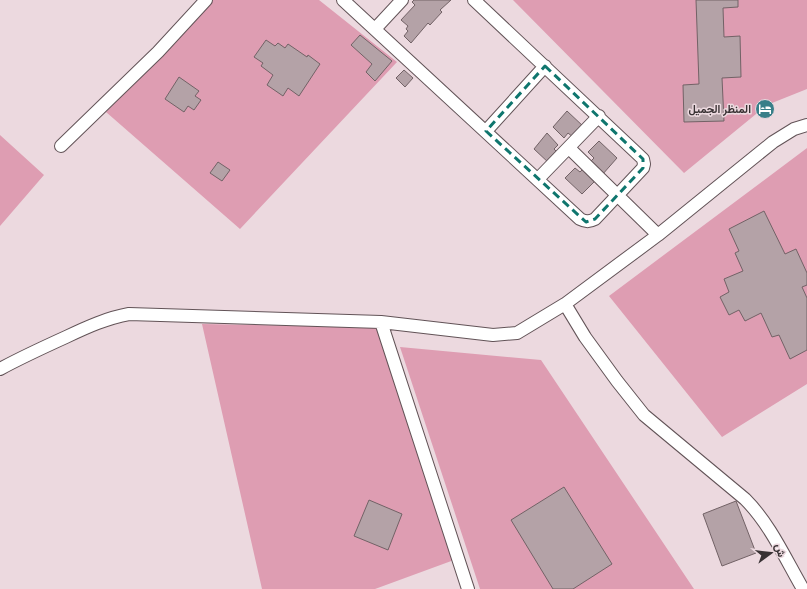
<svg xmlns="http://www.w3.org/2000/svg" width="807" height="589" font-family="Ubuntu,Vazirmatn,sans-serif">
  <rect width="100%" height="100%" fill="#ecd9df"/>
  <path fill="#de9db2" d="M211,0H319L397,62L240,229L106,112Z
    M513,0H807V89L767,105L684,173Z
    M0,135L44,175L0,226Z
    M807,148V384L722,437L609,296Z
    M202,324L379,327L454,560L375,589H262Z
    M400,347L541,360L694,589H480Z"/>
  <path fill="#b4a2a7" stroke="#726266" d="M414,0H451L440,10L442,12L430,25L428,23L411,43L404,36L408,31L406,29L408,26L401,20L415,5L412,2Z
    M696,0H738V7L723,8L724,37L740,36L741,77L722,78L724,121L684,122L683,85L699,84Z
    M360,35L392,61L375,81L366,72L372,64L351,45Z
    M266,40L275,46L278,43L285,48L288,44L307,57L308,55L320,64L299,96L288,88L283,96L267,85L273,75L261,66L263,63L254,57Z
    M404,70L413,78L405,87L396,78Z
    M179,77L199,91L195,96L201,100L194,110L188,106L184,112L165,99Z
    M567,111L584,127L574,138L568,133L564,138L553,127Z
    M547,133L558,145L554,149L559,154L550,164L534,149Z
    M599,141L617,158L602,175L590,162L594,158L588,152Z
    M218,162L230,170L222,181L210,173Z
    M575,168L580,172L584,168L596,180L582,194L565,178Z
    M764,211L785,254L796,249L807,273V285L802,287L807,298V350L790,359L779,335L772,337L761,313L745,321L739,310L729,315L720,297L729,292L724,279L743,271L735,253L739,251L729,229Z
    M564,487L612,564L573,589H553L511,520Z
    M369,500L402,514L388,550L354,536Z
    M736,501L756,553L722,566L703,514Z"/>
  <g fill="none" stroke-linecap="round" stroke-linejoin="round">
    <defs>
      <path id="minor" d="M343,0L580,219C586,222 589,222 595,219L643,168L644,164L643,159L474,0
        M375,29L402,0
        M486,131L545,66
        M61,146L158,52L206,0
        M569,148L658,235
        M538,179L599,116
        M565,304L585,337L617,381L644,415L745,499C770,524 785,558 803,589
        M381,322L468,589
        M0,369C22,357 44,347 66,337C87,327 107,318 129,314L381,322L493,335L517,333L565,304L658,235L773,142L794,129L807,125"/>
    </defs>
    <use href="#minor" stroke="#625357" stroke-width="14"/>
    <use href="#minor" stroke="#fff" stroke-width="12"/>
  </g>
  <path fill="none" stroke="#0f766e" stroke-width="3" stroke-dasharray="8 5" stroke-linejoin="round" d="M545,66L643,159V168L595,219L586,222L486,131Z"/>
  <defs>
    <symbol id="hotel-disc" viewBox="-11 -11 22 22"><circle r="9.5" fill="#387f89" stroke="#ecd9df"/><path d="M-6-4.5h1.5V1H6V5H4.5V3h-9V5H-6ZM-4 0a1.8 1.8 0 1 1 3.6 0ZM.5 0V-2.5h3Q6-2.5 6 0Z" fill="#fff"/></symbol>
  </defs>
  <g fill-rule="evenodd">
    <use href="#hotel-disc" x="754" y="98" width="22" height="22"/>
  </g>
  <g text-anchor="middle" stroke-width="3" stroke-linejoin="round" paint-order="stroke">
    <g font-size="11" font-weight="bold" fill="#383133" stroke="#ecd9df" text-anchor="end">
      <text x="751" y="113">المنظر الجميل</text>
    </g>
  </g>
  <g transform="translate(771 553) rotate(75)" stroke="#ecd9df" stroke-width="3" paint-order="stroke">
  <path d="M0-3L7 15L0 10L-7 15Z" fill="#383133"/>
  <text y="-6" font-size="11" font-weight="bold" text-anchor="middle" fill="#383133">ش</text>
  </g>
</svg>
